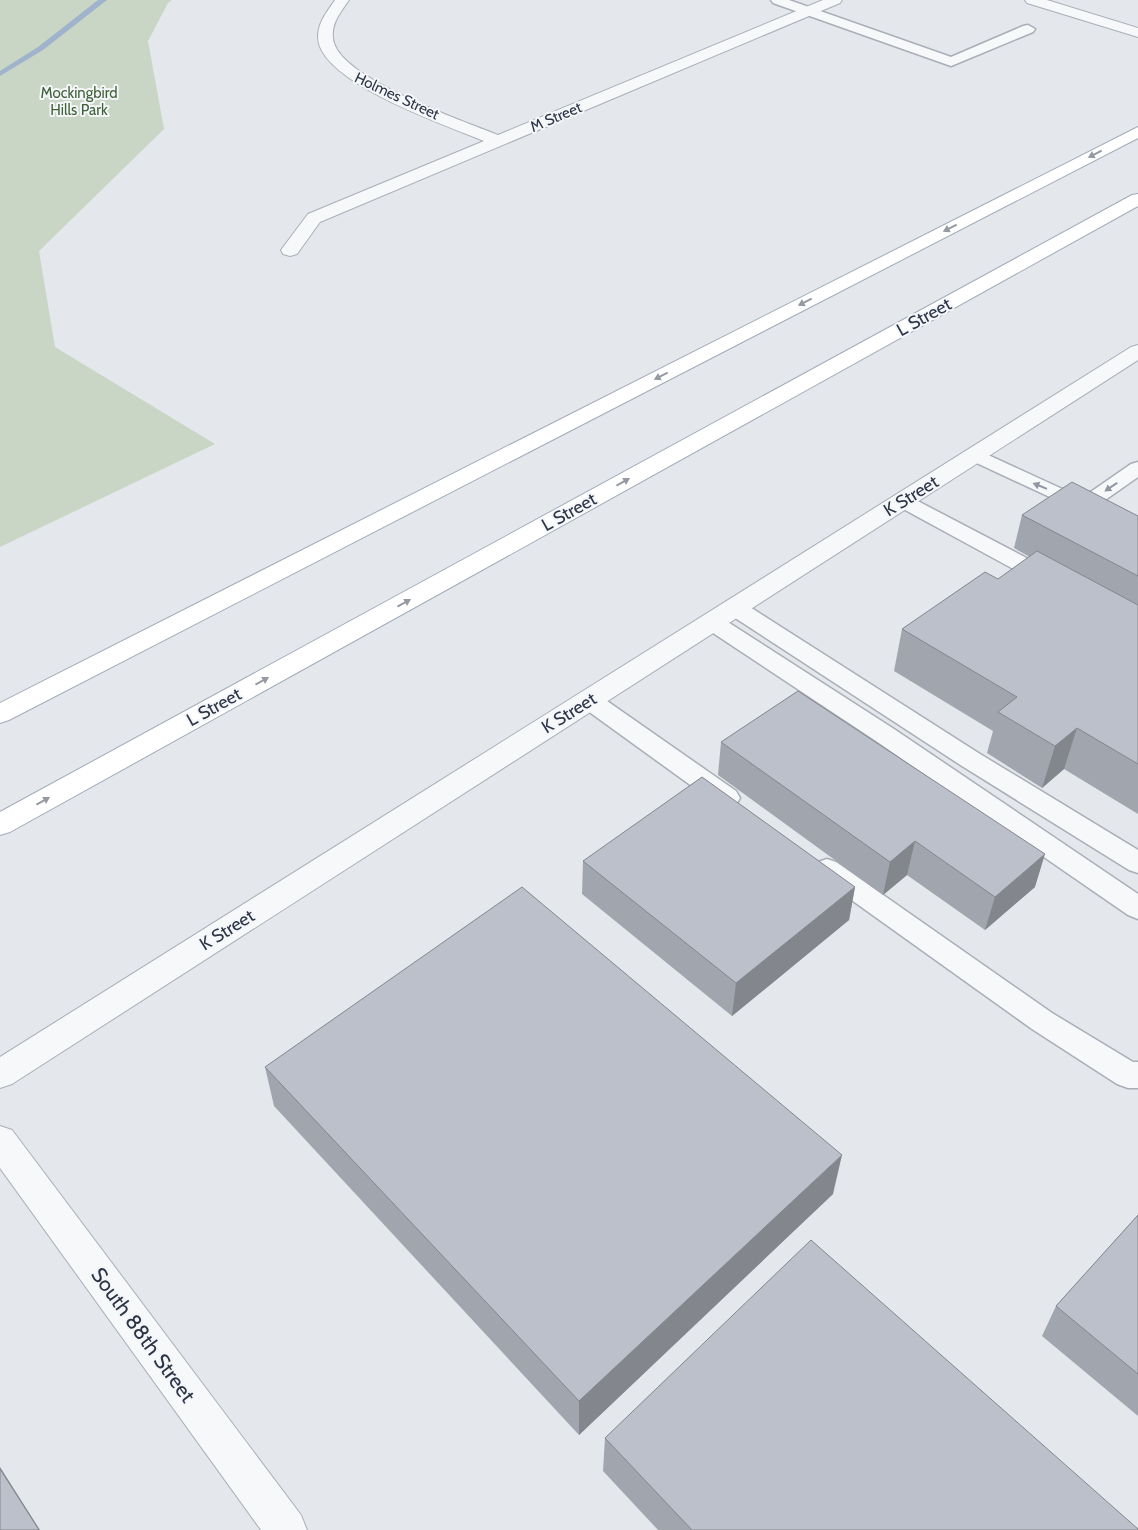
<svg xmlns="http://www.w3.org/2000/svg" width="1138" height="1530" font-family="Cabin,sans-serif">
  <rect width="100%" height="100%" fill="#e4e7ec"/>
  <path fill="#c9d6c5" d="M0,0H172L168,3L148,41L164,129L39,251L55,347L215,444L0,547Z"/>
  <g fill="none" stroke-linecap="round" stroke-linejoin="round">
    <path fill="#9fb4cc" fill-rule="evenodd" d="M98,0H107L43,50L0,76V71L38,47Z"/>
    <defs>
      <path id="service" d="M771,0H789L951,57L1023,26L1028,25L1035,29L1033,32L951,66L773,3Z
        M975,449L1082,498L1131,464L1138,462V477L1098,505L1138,524V538L968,459L965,455L968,451Z
        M903,495L910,497L1059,575L1062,580L1059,585L1051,587L1043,585L896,505L893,501L896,497Z
        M734,600L742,602L980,754L1138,850V873L1129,870L962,766L726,612L723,607L726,602Z
        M712,615L720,617L894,729L1138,894V919L1128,915L876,741L704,627L701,622L704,617Z
        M589,692L597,694L736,791L740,798L736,805L727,807L718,805L581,706L577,700L581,694Z
        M827,859L836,862L1052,1013L1133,1062H1138V1088H1128L1117,1084L1032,1029L818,876L814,869L818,862Z"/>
      <path id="minor" d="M335,0H349C341,12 331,23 333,38C335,77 464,121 498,135L823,0H842L840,3L320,222L297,254L290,256L283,254L281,250L308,214L484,141C448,126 318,82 318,37C318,22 327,12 335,0Z
        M1138,345V360L12,1084L0,1088V1057L1131,347Z
        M0,1126L12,1130L301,1515L307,1530H261L0,1168Z"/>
      <path id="tertiary" d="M1025,0H1047L1138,28V37L1027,3Z"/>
      <path id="primary" d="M1138,127V138L9,720L0,723V703Z
        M1138,194V206L10,832L0,835V812L1132,195Z"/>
    </defs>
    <use href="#service" stroke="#a9aeb7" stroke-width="3"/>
    <use href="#minor" stroke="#a9aeb7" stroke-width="2"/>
    <use href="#tertiary" stroke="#a9aeb7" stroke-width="2"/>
    <use href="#primary" stroke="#a3abb8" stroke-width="2"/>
    <use href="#service" fill="#f7f8fa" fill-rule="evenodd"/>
    <use href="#minor" fill="#f7f8fa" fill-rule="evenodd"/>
    <use href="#tertiary" fill="#f7f8fa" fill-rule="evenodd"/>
    <use href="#primary" fill="#fff" fill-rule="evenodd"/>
  </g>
  <path fill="#a1a5ae" d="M1022,515L1138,516V814L1064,769L1042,788L987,753L993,731L894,671L902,629L998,579L1030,557L1014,548Z
    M721,742L1035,887L985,930L907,875L883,895L718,775Z
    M583,861L855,887L849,920L732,1016L582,894Z
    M265,1067L833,1194L579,1435L274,1106Z
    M1138,1215V1416L1042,1336L1056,1306Z
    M605,1438L1138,1530H658L603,1471Z"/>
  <path fill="#83868d" d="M1077,728L1064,769L1042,788L1055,746Z
    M915,841L907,875L883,895L890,862Z
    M1045,854L1035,887L985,930L995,897Z
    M855,887L849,920L732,1016L736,983Z
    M842,1155L833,1194L579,1435V1401Z
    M0,1467L40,1530H39L0,1469Z"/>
  <path fill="#bbc0ca" stroke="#83868d" d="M1072,482L1138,516V576L1022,515Z
    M1037,551L1138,605V764L1077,728L1055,746L998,712L1017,697L902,629L985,572L998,579Z
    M798,691L1045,854L995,897L915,841L890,862L721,742Z
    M702,777L855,887L736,983L583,861Z
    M522,887L842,1155L579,1401L265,1067Z
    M1138,1215V1374L1056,1306Z
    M811,1240L1138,1529V1530H692L605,1438Z
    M0,1469L39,1530H0Z"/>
  <defs><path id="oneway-solid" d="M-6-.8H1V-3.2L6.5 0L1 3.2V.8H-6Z" transform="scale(1.25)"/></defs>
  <g fill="#959aa2">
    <use href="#oneway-solid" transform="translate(1095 154) rotate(153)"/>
    <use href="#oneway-solid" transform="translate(950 228) rotate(153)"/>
    <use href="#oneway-solid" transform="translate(805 302) rotate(153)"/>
    <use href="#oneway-solid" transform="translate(661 376) rotate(153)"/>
    <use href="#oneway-solid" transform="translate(623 482) rotate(-29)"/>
    <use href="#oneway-solid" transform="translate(404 603) rotate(-29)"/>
    <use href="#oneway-solid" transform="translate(262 681) rotate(-29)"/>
    <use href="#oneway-solid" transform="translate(43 801) rotate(-29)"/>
  </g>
  <g fill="#9196a0">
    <use href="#oneway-solid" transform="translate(1040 486) rotate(-158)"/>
    <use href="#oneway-solid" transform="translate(1111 487) rotate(146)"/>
  </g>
  <g text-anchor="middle" stroke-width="4" stroke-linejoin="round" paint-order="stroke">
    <g font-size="15" fill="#3f6138" stroke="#f4f6f9">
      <text x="79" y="98">Mockingbird<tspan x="79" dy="17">Hills Park</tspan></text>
    </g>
    <g font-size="15" fill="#2b3445" stroke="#f4f6f9">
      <text transform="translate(397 96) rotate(25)" y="5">Holmes Street</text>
      <text transform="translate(556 117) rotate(-23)" y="5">M Street</text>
    </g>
    <g font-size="18" fill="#2b3445" stroke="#f4f6f9">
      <text transform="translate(924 317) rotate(-29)" y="6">L Street</text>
      <text transform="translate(911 496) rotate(-32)" y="6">K Street</text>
      <text transform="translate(569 512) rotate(-29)" y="6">L Street</text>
      <text transform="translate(214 707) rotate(-29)" y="6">L Street</text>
      <text transform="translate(569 713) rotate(-32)" y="6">K Street</text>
      <text transform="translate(227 930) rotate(-32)" y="6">K Street</text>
    </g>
    <g font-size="21" fill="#2b3445" stroke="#f4f6f9">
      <text transform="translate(143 1335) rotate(54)" y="7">South 88th Street</text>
    </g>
  </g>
</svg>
